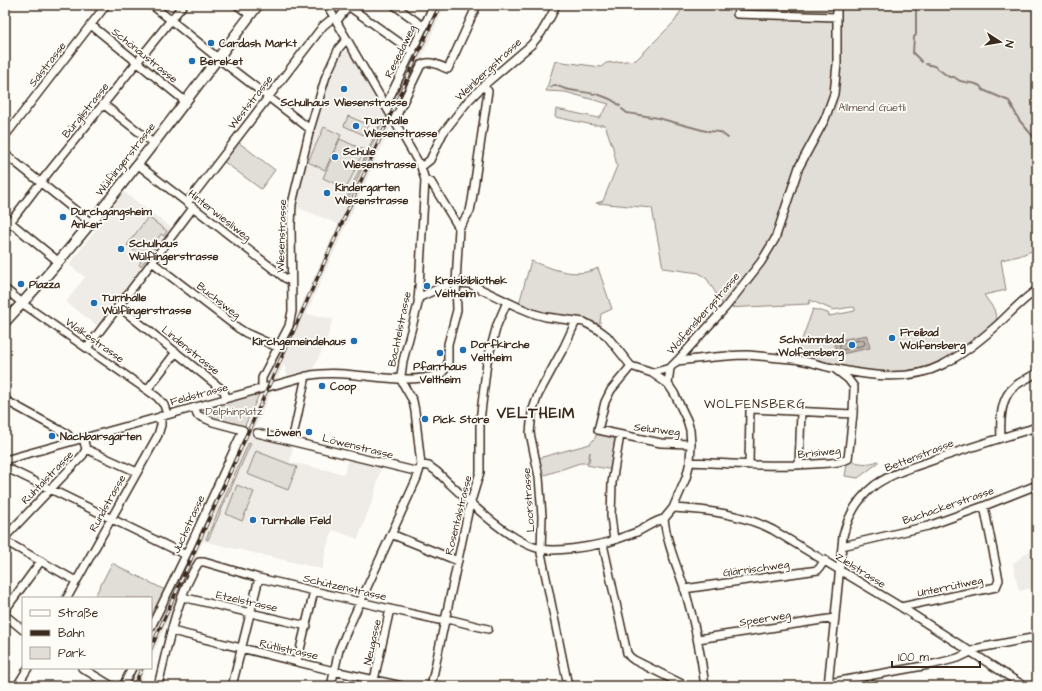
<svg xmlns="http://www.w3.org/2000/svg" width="1042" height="691" font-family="'Architects Daughter',sans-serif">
  <rect width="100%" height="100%" fill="#fdfcf7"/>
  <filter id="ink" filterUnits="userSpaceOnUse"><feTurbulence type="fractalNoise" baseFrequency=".025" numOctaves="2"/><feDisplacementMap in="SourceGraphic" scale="8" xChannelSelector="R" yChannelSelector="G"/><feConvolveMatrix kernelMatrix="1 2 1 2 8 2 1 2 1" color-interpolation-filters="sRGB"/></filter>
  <g filter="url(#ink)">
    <path fill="#efece7" d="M437,5H445L420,61L395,113L391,126L306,314L333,319L326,342L313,369L287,376L284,364L253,432L294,441L290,462L344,474L349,455L382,463L374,496L358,539L333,530L327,546L322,569L203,541L151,658V635L189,555L338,224L296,207L292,204L326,76L341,52L345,51L347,49L386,117L391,107L411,58Z
      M124,192L176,231L118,306L98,326L66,302L85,277L69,265Z
      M1037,546V587L1019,591L1013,564L1034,547Z
      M135,668H146L138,686H127Z"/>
    <path fill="#e1ded7" stroke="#8e847a" d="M684,5H1037V249L1019,256L1001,260L1006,290L984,295L994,309L998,325L973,346L928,371L878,375L795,359L813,309L828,313L829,316L855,311V308L852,307L833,310L810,300L809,304L725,308L707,279L699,273L663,268L652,208L596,203L603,201L617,166L613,148L605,125H593L555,117L556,109L599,118L609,104L565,92L546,91L555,61L601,67L606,63L636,60L675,21Z
      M348,116L369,125L364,135L344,126Z
      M381,121L382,122L349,198L347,197Z
      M324,127L341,135L325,170L308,162Z
      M340,139L364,150L346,189L323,178Z
      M238,142L275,170L261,189L223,161Z
      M148,217L167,231L164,236L161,234L157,240L159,242L141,266L139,265L141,261L135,256L137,253L127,245Z
      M531,261C553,269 576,279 598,268L612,309L601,314L599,330L584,322L546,317L518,307Z
      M262,388L243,430L197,415L195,407Z
      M598,430L620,435L613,470L587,465L589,462L590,452L588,461L586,463H580L539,477L535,459L590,444L595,438Z
      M249,442L251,443L208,540L206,539Z
      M256,451L297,467L288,490L247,474Z
      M848,459C857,464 868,465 878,461V463L858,478L845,476Z
      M237,485L254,492L242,521L226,514Z
      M112,563L165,590L151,618V598H94Z"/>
    <path fill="#bbb4ad" stroke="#887d74" d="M867,335L870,348L837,355L834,341Z"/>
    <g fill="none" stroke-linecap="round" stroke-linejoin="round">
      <path stroke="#6e6157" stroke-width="1" d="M863,340L865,343L864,345L842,350L840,349V344Z"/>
      <path stroke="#887d74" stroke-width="2" d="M916,5V35L914,37L913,53L922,62
        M926,64L934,66L949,77H954L960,81L976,84L980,86L983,90L1009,101L1019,120L1037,141
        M551,87L555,85C560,87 564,89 570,90C586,93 607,93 620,106
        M622,109L627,113L658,118L706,131
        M708,131L720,132L728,138"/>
      <defs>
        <path id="minor" d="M152,5L224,63L310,129
          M237,5L250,15
          M327,5L421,167L425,180L418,304L403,361L401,376L402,382L413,401L415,411L421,465L417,478L347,631L339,650L331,686
          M394,5L424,27
          M348,6L413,52
          M737,14L837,17
          M337,21L349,5
          M91,25L185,101
          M103,104L153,143
          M385,105L387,103L434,5
          M394,121L421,65C430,59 439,66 448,69L477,5
          M5,136L106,5
          M5,154L91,223
          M137,164L285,278L291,281
          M421,167L430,160L443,133L468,101L483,86L531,45L541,33L551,16L556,5
          M425,180L431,182L459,228
          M187,203L323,26L334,17
          M5,218L59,262
          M5,229L40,183L183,5
          M152,262L238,328L246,333L277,347
          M5,289L26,306L157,397L164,405L167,414
          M418,298L444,286L456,283L470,284L518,307L535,314L546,317L584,322L599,330L607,336L631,366L652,373L670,368
          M118,306L224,391L226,398
          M87,348L193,208
          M677,361C700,359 724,355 747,355C762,356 777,358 792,359C804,360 816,364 828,367C864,375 907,383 942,365C960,356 978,342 994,328C1008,316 1021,300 1037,290
          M631,366L611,390L605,402L598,430L661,443L691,444
          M652,373L668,384
          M262,388V378L289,326L292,311L291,225L292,204L310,129L326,76L339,48L347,39
          M147,390L176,352
          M5,400L65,433L68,435L71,441
          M257,433L419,472
          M83,438L86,449L137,472
          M1001,438C1000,421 1000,397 1015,386C1022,381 1030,377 1037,373
          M292,441L306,376
          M5,460L311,375C355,368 396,388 441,374L446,368L448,362V344L457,310L456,283L459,228L470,211L472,201L487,98L488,91L483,86
          M5,462L7,468L186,555
          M690,462C731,464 773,467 814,464C826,463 837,464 848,459L853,414L854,387L848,379L835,369
          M421,465L429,466L436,471C460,493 509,543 541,549C557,552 588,547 605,543C615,540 626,536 637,532C646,528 654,521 664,519
          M749,465L750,410L752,409L853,414
          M799,465L801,412
          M673,508C708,510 742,514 773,530L901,607L1024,686
          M391,534L458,561
          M5,537L83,455L86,449
          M614,540L611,516L612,483L620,435
          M5,541L76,581
          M603,544L627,653L630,657L634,660L686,686
          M842,546L928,526L984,506L1037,485
          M684,589L818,570L825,560
          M182,597L307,626
          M67,598L158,435L161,425V416
          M901,607L996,587L999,580L984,506
          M5,610L41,561
          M5,615L23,630
          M151,627L186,555L243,430L213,422L197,415L195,407
          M172,631L334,671L402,686
          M698,639L835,618
          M297,662L314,591
          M82,668L112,686
          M374,680L390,609
          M829,683L934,664L958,658L979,648L1037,637
          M17,686L28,668
          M123,686L132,668
          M158,686C167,648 177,595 199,562H204L259,578L390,609L439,620H452L488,629
          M232,686L259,578
          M431,686L469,508L480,472V421L487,362L497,325L507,302
          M568,686L541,553L542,516L539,477L530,433L532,412L538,395L564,347L576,321
          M705,686C701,653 694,621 685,590C677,566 667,544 664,519L673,508L686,478L690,462L691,444L690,430L687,420L674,393L668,384L670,368L677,361L725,308L761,262L775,239L799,167L825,119L834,94L837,64V5
          M828,686L843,536C848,516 858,498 875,485C891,474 910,468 928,462C964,449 1001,438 1037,427"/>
        <path id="major" d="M5,322C23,302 42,282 59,261C129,179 193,91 258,5"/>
      </defs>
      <use href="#minor" stroke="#3b2a1e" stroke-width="10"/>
      <use href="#major" stroke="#3b2a1e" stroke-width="12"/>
      <use href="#minor" stroke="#fdfcf7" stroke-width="7"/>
      <use href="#major" stroke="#fdfcf7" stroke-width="9"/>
      <defs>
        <path id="rail" d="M151,648L440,5
          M134,686L142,668"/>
      </defs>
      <use href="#rail" stroke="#3b2a1e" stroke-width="3.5"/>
      <use href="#rail" stroke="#fdfcf7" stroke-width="2" stroke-dasharray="6" stroke-linecap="butt"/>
    </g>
  </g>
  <g fill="#1f6fb2" stroke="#fdfcf7" stroke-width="1.5">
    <circle cx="211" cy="43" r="4"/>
    <circle cx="192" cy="61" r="4"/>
    <circle cx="344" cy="89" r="4"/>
    <circle cx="356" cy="126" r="4"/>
    <circle cx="335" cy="157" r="4"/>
    <circle cx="327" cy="193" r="4"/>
    <circle cx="63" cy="217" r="4"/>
    <circle cx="121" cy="249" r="4"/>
    <circle cx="21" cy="284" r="4"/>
    <circle cx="427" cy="286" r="4"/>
    <circle cx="94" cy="303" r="4"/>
    <circle cx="892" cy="338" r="4"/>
    <circle cx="354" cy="341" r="4"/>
    <circle cx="852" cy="345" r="4"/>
    <circle cx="463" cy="350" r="4"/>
    <circle cx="440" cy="353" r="4"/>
    <circle cx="322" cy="386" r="4"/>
    <circle cx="425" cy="419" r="4"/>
    <circle cx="309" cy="432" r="4"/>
    <circle cx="52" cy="436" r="4"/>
    <circle cx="253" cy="520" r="4"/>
  </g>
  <g text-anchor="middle" stroke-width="3.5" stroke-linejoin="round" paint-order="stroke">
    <g font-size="11" font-weight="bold" fill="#3b2a1e" stroke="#fdfcf7" text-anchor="start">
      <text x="219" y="47">Cardash Markt</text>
      <text x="200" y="65">Bereket</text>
      <text x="344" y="106" text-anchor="middle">Schulhaus Wiesenstrasse</text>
      <text x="364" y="124">Turnhalle<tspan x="364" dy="13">Wiesenstrasse</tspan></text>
      <text x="343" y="155">Schule<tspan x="343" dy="13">Wiesenstrasse</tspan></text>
      <text x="335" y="191">Kindergarten<tspan x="335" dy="13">Wiesenstrasse</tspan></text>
      <text x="71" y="215">Durchgangsheim<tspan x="71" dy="13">Anker</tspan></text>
      <text x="129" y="247">Schulhaus<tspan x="129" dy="13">Wülflingerstrasse</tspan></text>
      <text x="435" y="284">Kreisbibliothek<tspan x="435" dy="13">Veltheim</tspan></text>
      <text x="29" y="288">Piazza</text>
      <text x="102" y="301">Turnhalle<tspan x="102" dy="13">Wülflingerstrasse</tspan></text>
      <text x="900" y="336">Freibad<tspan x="900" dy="13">Wolfensberg</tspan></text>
      <text x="844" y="343" text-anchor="end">Schwimmbad<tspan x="844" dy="13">Wolfensberg</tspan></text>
      <text x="346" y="345" text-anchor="end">Kirchgemeindehaus</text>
      <text x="471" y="348">Dorfkirche<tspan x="471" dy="13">Veltheim</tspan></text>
      <text x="440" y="370" text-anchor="middle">Pfarrhaus<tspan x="440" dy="13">Veltheim</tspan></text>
      <text x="330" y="390">Coop</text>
      <text x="433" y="423">Pick Store</text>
      <text x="301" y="436" text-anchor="end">Löwen</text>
      <text x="60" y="440">Nachbarsgarten</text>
      <text x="261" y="524">Turnhalle Feld</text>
    </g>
    <g font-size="11" fill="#3b2a1e" stroke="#fdfcf7">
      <text transform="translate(400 51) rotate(-64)" y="4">Resedaweg</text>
      <text transform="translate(145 55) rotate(39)" y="4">Schönaustrasse</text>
      <text transform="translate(47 64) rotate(-52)" y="4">Salstrasse</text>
      <text transform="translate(488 69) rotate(-43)" y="4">Weinbergstrasse</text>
      <text transform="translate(250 102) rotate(-52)" y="4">Weststrasse</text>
      <text transform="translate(85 110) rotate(-51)" y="4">Bürglistrasse</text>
      <text transform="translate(125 159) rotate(-52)" y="4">Wülflingerstrasse</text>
      <text transform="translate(220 215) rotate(38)" y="4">Hinterwiesliweg</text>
      <text transform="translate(281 236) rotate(-88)" y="4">Wiesenstrasse</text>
      <text transform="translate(219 300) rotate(38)" y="4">Buchsweg</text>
      <text transform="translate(703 313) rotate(-49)" y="4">Wolfensbergstrasse</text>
      <text transform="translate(399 329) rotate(-78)" y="4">Bachtelstrasse</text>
      <text transform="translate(95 340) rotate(35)" y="4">Walkestrasse</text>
      <text transform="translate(191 350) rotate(39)" y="4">Lindenstrasse</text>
      <text transform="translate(199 394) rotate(-15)" y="4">Feldstrasse</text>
      <text transform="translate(657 429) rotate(7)" y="4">Selunweg</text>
      <text transform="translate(358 446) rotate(14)" y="4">Löwenstrasse</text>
      <text transform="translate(819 452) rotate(-6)" y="4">Brisiweg</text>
      <text transform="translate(919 455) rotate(-21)" y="4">Bettenstrasse</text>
      <text transform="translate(47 477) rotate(-46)" y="4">Ruhtalstrasse</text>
      <text transform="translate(528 500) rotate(-94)" y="4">Loorstrasse</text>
      <text transform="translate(107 503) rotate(-61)" y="4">Rundstrasse</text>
      <text transform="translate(948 505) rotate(-19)" y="4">Buchackerstrasse</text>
      <text transform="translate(458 515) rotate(-76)" y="4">Rosentalstrasse</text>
      <text transform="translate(188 524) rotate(-65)" y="4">Juchstrasse</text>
      <text transform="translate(756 568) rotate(-8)" y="4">Glärnischweg</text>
      <text transform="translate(861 570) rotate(32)" y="4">Zielstrasse</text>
      <text transform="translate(950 586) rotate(-12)" y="4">Unterrütiweg</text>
      <text transform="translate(345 587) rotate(13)" y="4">Schützenstrasse</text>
      <text transform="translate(247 601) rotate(13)" y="4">Etzelstrasse</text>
      <text transform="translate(765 618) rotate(-9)" y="4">Speerweg</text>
      <text transform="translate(372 642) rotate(-77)" y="4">Neugasse</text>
      <text transform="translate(289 649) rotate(13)" y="4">Rütlistrasse</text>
    </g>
    <g font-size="11" fill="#64574c" stroke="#fdfcf7">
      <text x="872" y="111">Allmend Güetli</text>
      <text x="234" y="415">Delphinplatz</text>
    </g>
    <g font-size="12" letter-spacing="1" fill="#3b2a1e" stroke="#fdfcf7">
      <text x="755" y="408">WOLFENSBERG</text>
    </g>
    <g font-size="15" font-weight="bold" letter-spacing="1" fill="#3b2a1e" stroke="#fdfcf7">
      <text x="536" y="418">VELTHEIM</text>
    </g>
  </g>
  <rect width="1042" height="691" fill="none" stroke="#fdfcf7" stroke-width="20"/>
  <rect x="10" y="10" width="1022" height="671" fill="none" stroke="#3b2a1e" stroke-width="1.5" filter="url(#ink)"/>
  <rect x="22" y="597" width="130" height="72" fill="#fdfcf7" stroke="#afa8a0"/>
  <rect x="30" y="610" width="20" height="6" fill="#fdfcf7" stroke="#afa8a0"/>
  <text x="58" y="617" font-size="12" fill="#3b2a1e">Straße</text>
  <rect x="30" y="630" width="20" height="6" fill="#3b2a1e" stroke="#afa8a0"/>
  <text x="58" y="637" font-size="12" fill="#3b2a1e">Bahn</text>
  <rect x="30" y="647" width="20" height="12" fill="#e1ded7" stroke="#afa8a0"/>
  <text x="58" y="657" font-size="12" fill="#3b2a1e">Park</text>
  <g transform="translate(1000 42) rotate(102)" stroke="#fdfcf7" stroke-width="3" paint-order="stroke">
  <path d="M0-3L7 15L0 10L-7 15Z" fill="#3b2a1e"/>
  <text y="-6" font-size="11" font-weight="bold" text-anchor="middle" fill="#3b2a1e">N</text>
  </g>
  <path d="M892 661v6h88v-6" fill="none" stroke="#3b2a1e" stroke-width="2"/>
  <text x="898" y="661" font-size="12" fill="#3b2a1e" stroke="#fdfcf7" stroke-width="3" paint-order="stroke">100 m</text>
</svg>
